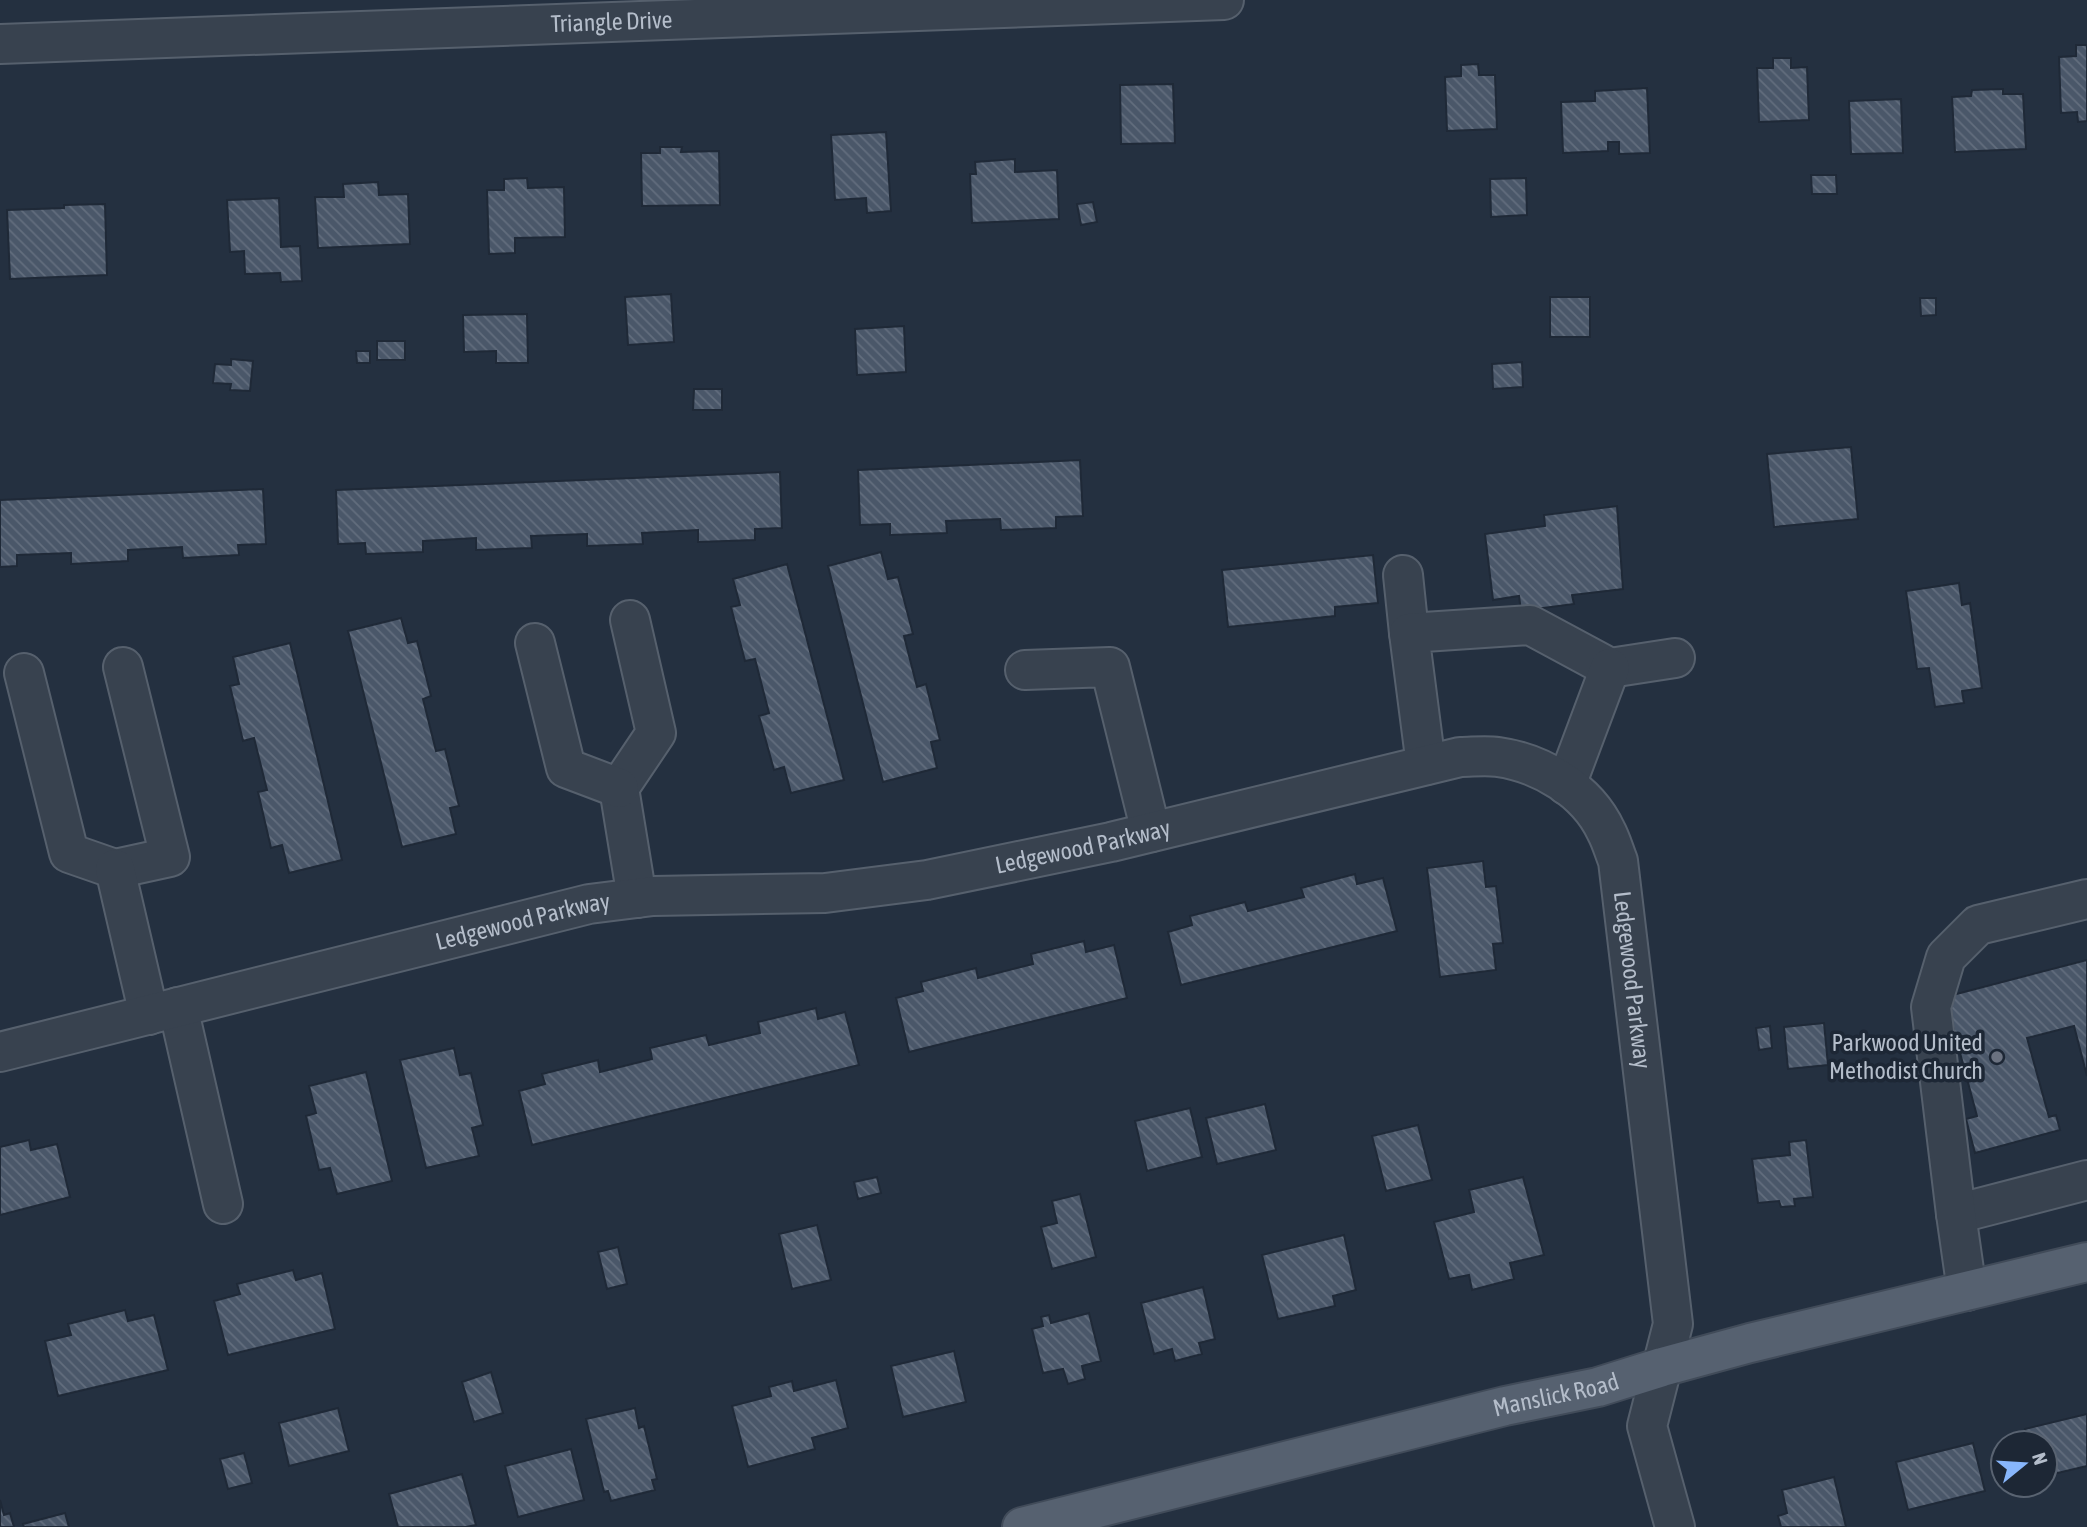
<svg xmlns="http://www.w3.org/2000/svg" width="2087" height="1527" font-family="'Asap Condensed',sans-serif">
  <defs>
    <pattern id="building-back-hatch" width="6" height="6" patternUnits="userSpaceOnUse" patternTransform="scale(1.75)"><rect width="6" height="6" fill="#4a5769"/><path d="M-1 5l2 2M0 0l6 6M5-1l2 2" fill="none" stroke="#626d7d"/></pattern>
  </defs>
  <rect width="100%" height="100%" fill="#243040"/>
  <path fill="url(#building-back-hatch)" stroke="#1f2937" stroke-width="2" d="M2076,45H2087V121L2078,122L2077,112L2061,113L2059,57L2076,56Z
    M1773,58H1791V68L1807,67L1809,120L1759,122L1757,68H1773Z
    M1478,64L1479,75H1495L1497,129L1447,131L1445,77L1461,76V65Z
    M1173,84L1175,143L1121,144L1120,85Z
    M1647,88L1650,153L1619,154V142H1608V151L1563,153L1561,102L1595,101V91Z
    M2003,89V94H2023L2026,149L1955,152L1952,97L1971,96L1972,90Z
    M1901,99L1903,153L1851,154L1849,101Z
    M886,132L891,211L867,213L866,198L835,200L831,135Z
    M660,147H682L681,152L719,151L720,205L642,206L641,153H660Z
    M1015,159V172L1057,170L1059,219L972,223L970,174H976L975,162Z
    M1811,175H1836L1837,194H1812Z
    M527,178L528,188L564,187L565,237L515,238V253L489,254L487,190H504V179Z
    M1526,178L1527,215L1491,217L1490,179Z
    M378,182L379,195L408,194L410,244L318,248L315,197H344L343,184Z
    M279,198L281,247L300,246L302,281L281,282L280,273L245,274L244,251L230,252L227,200Z
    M1093,202L1097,222L1081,225L1077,204Z
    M105,204L107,275L10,279L7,210L64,208V205Z
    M671,294L674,342L628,345L625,297Z
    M1550,297H1590V337H1550Z
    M1920,298H1936V315L1921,316Z
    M527,314L528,363H496V351L464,352L463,315Z
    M904,326L906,372L857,375L855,329Z
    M377,341H405V360H377Z
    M356,351H370V363H357Z
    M231,359L253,361L250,391L230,390L231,384L213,383L215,364L231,365Z
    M1522,362L1523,387L1493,389L1492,364Z
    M694,389H722V410H693Z
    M1851,447L1858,519L1774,527L1767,454Z
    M1080,460L1083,516L1056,517V528L1001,530L1000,519L946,521L947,533L890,535V524L860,525L858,470Z
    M780,472L782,528L755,529V540L698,542V530L642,533L643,544L587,546V534L531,536L532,548L476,550V538L423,541V552L366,554L365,543L338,544L336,490Z
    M263,489L266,544L238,545L239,555L183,558L182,547L128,550V561L71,564V553L17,555V566L0,567V500Z
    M1617,506L1623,589L1572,595L1574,604L1521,611L1519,596L1493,600L1485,534L1545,526L1544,515Z
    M881,552L888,579L898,577L913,634L904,636L917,687L926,684L940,740L931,742L937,768L883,782L828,566Z
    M1373,555L1378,603L1335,607V616L1228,627L1222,570Z
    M787,564L844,780L791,793L784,767L774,770L759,716L769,713L755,659L745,661L731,607L740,605L733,579Z
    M1959,583L1962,605L1970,603L1982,688L1962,691L1964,703L1935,707L1929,668L1917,669L1906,591Z
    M401,618L408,643L417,641L431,696L423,699L436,751L445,749L459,806L450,808L456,834L402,847L348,631Z
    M290,643L342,860L289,873L282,845L271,848L258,792L267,790L254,738L243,741L230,686L239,684L233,657Z
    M1483,861L1486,887L1496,886L1503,943L1493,944L1496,970L1440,977L1427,868Z
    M1355,874L1357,884L1383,878L1397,931L1181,985L1168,932L1192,925L1190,916L1245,902L1248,911L1304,897L1301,888Z
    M1084,941L1086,952L1114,945L1127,998L909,1052L896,998L923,991L921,982L976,968L978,978L1033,964L1031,954Z
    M2087,960V1076L2074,1026L2027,1038L2049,1117L2056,1115L2060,1130L1975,1153L1966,1119L1977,1116L1945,997Z
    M816,1008L818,1019L845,1012L859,1065L532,1145L519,1091L545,1084L542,1074L598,1060L600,1072L652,1059L650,1048L706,1035L709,1045L760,1033L758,1022Z
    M1824,1023L1828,1065L1788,1069L1784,1027Z
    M1770,1026L1772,1048L1759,1050L1756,1028Z
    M454,1048L460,1075L471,1073L483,1125L472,1128L479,1156L426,1168L400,1060Z
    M366,1072L392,1181L337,1194L330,1168L319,1170L306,1116L316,1113L309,1086Z
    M1265,1104L1276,1150L1217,1164L1206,1118Z
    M1190,1108L1202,1157L1147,1171L1135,1121Z
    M1418,1125L1432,1180L1386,1191L1372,1136Z
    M29,1140L31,1150L57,1144L70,1197L0,1215V1147Z
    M1806,1140L1813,1197L1794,1199L1795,1206L1781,1207L1779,1201L1758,1203L1752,1159L1790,1155L1789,1142Z
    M877,1177L881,1193L858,1199L854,1182Z
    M1523,1177L1544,1255L1510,1263L1514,1279L1472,1290L1469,1275L1449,1279L1434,1222L1474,1212L1469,1190Z
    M1080,1194L1096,1257L1052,1269L1041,1227L1057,1223L1052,1201Z
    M817,1225L831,1280L792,1289L779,1234Z
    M1344,1235L1356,1290L1333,1296L1335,1306L1278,1319L1262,1255Z
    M618,1247L627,1284L607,1289L598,1252Z
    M293,1270L296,1280L322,1273L335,1329L228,1355L214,1301L240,1294L237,1284Z
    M1203,1287L1215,1339L1199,1343L1202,1354L1175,1361L1172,1349L1154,1354L1141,1303Z
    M125,1310L128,1321L154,1315L168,1370L58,1396L45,1341L71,1335L68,1324Z
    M1089,1313L1101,1361L1082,1366L1085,1379L1068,1384L1063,1369L1043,1373L1032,1329L1043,1326L1041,1317L1049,1315L1051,1323Z
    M954,1351L966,1402L903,1417L891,1366Z
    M491,1372L503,1413L474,1422L462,1382Z
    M836,1380L848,1428L812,1438L815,1449L748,1467L732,1406L771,1396L769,1387L792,1381L794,1391Z
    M338,1408L349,1451L289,1466L279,1423Z
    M635,1408L639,1428L644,1426L657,1479L652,1480L655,1490L611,1501L608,1491L604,1492L586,1419Z
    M2087,1414V1466L2045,1476V1443H2028L2025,1429Z
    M1973,1443L1985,1491L1908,1510L1896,1462Z
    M571,1449L584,1500L518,1517L505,1466Z
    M244,1453L252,1483L228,1489L220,1459Z
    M462,1474L476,1525L466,1527H398L389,1494Z
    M1834,1477L1846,1527H1781L1778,1516L1787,1513L1782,1490Z
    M0,1500L4,1515L10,1513L14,1527H0Z
    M65,1513L69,1527H24L23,1524Z"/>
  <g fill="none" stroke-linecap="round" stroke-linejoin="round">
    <defs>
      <g id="minor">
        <path id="s1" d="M0,44L1224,0"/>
        <path d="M1403,575L1409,633"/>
        <path d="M630,620L656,733L619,788L637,898"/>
        <path d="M535,643L566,768L619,788"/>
        <path d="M1025,670L1110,667L1151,832"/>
        <path d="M24,673L69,853L115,869L170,857L123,667"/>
        <path d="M1426,765L1409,633L1530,625L1610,668L1675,658"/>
        <path d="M1566,785L1610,668"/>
        <path d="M115,869L149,1015"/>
        <path d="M178,1007L223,1204"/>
        <path id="s2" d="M0,1052L589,904L653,896L825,893L927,880L1111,842L1460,757C1472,757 1485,755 1498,757C1541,763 1587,790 1606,831C1611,840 1614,851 1618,861L1673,1324L1647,1426L1675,1527"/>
        <path d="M1956,1214L2087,1180"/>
        <path d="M1967,1291L1956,1214L1931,1007L1946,957L1978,925L2087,899"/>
      </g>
      <g id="major">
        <path id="s3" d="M1022,1527L1505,1406L1598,1387L1662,1367L1750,1343L2087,1262"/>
      </g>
    </defs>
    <use href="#minor" stroke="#56606d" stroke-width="42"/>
    <use href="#major" stroke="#414b59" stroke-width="42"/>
    <use href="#minor" stroke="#38424f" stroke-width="38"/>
    <use href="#major" stroke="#566170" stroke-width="38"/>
  </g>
  <circle fill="#6b7280" stroke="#1d2735" stroke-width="2.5" cx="1997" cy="1057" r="7"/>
  <g text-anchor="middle" stroke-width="7" stroke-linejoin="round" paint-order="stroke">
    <g font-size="24" fill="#b4bdca" stroke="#1d2735">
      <text dy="8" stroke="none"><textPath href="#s1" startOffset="612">Triangle Drive</textPath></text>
      <text dy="8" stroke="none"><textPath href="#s2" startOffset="1106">Ledgewood Parkway</textPath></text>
      <text dy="8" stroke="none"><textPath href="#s2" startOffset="539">Ledgewood Parkway</textPath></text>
      <text dy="8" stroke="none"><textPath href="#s2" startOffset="1820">Ledgewood Parkway</textPath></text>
      <text dy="8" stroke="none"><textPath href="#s3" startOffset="550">Manslick Road</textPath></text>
    </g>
    <g font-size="24" fill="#b4bdca" stroke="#1d2735" text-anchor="end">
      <text x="1983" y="1051">Parkwood United<tspan x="1983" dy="28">Methodist Church</tspan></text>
    </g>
  </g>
  <g transform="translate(2024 1464) rotate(72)"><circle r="33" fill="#1d2735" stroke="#596371" stroke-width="2"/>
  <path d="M0-5L12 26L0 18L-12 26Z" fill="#88b6fb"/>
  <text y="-10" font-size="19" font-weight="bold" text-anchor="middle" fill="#b4bdca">N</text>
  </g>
</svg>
